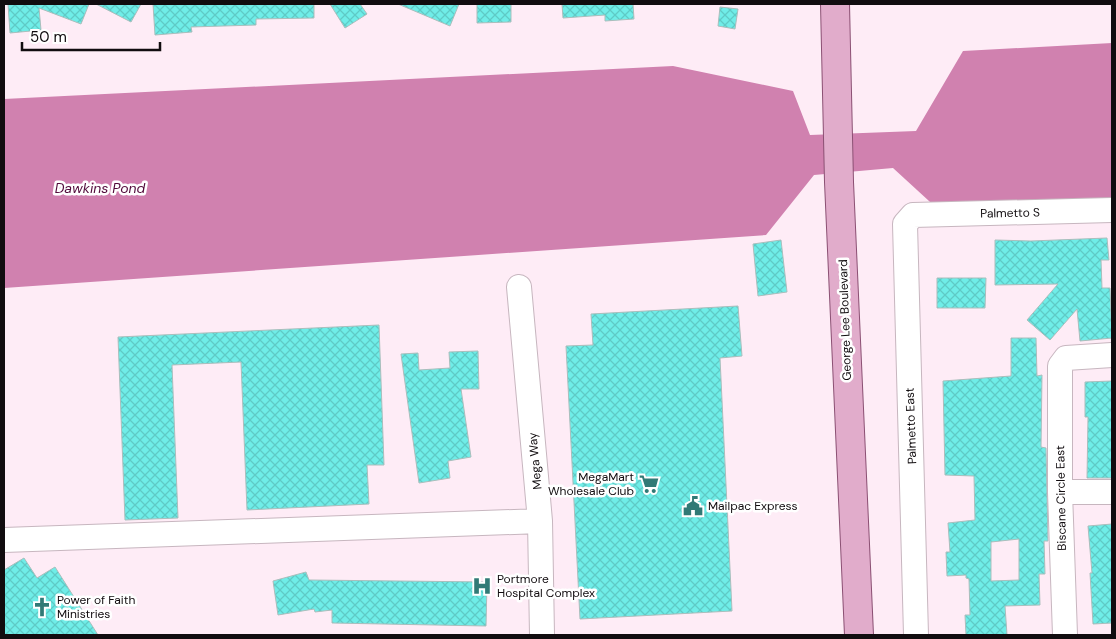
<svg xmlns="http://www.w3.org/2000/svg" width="1116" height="639" font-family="'DM Sans',sans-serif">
  <defs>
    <pattern id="building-cross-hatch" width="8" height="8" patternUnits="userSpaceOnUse" patternTransform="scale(1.25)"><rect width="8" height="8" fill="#6fede8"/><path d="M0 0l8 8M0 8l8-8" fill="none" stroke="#5fcac6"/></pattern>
  </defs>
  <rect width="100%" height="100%" fill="#feecf6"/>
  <path fill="#d081af" d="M1112,43V218L953,223L893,168L814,175L766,235L4,288V99L673,66L793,91L810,135L916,131L963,51Z"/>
  <path fill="url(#building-cross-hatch)" stroke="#aabebc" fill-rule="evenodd" d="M8,4H89L81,24L39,8L41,30L10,33Z
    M96,4H141L131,22Z
    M153,4H314V18L256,19V25L191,27L192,32L155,35Z
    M330,4H360L367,14L345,28Z
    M398,4H459L450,26Z
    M477,4H511V22L477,23Z
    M562,4H633L634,19L605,21V15L563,18Z
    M720,7L738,9L735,29L718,26Z
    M1107,238L1109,260H1101L1102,288H1110L1112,338L1080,341L1077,309L1050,340L1027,320L1058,284L995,285V240L1031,241Z
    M781,240L787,292L758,296L753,244Z
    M937,278H986L985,308H937Z
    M738,306L742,356L720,358L732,611L580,619L566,346L593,345L591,314Z
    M379,325L384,465H367L369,504L247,510L241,362L172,365L178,518L125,520L118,337Z
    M1011,338H1036L1037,376L1042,375L1041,447L1046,448L1048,541H1044L1045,574H1039L1040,605L1005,606L1007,635H966L965,615H970L969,579L966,578V575L947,576L946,552H950L948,523L975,520L974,476L945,475L943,381L1011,376ZM1019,539V580L991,581V542Z
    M478,351L479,389H461L471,457L448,461L450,478L419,483L401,354L418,353L419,370L450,368L449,352Z
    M1112,381V478H1087L1088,417H1085V382Z
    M1112,524V623L1093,624L1090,573H1092L1088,526Z
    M24,558L37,578L55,567L98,635H4V570Z
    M306,572L309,580L487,582L486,626L332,623V610L315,612L314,609L278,615L273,581Z"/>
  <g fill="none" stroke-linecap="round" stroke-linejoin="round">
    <defs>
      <path id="minor" d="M519,287L540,521L542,635
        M1060,492H1112
        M4,540L540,521
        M916,635L905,224L913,215L1112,210
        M1065,635L1060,492V366L1066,358L1112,355"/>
      <path id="major" d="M835,4L839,182L859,635"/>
    </defs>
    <use href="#minor" stroke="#c7b6bf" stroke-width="26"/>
    <use href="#major" stroke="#8b5073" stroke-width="30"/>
    <use href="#minor" stroke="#fff" stroke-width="24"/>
    <use href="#major" stroke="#e1accb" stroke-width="28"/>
  </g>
  <defs>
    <symbol id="supermarket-bare" viewBox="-9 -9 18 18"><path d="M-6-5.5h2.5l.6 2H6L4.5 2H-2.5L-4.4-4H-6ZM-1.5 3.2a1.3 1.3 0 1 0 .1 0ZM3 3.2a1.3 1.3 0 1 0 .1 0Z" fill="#317a76" stroke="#fff" stroke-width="2.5" paint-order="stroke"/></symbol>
    <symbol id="civic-bare" viewBox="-9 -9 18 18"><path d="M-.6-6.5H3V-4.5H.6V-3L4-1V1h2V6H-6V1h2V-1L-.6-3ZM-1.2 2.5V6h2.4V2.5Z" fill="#317a76" stroke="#fff" stroke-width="2.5" paint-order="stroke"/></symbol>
    <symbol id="hospital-bare" viewBox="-9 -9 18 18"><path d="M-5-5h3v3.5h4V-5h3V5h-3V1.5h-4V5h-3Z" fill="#317a76" stroke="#fff" stroke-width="2.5" paint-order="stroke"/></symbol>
    <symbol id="church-bare" viewBox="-9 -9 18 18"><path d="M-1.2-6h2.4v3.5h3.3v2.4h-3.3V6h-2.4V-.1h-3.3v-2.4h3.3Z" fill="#317a76" stroke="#fff" stroke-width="2.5" paint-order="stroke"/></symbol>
  </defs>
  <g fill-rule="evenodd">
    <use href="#supermarket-bare" x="635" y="470" width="28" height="28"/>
    <use href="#civic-bare" x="679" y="492" width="28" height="28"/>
    <use href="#hospital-bare" x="468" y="572" width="28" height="28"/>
    <use href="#church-bare" x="28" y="593" width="28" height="28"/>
  </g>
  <g text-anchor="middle" stroke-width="5" stroke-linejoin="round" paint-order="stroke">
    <g font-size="12" fill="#110c0f" stroke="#fff">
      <text transform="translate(1010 213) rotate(-1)" y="4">Palmetto S</text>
      <text transform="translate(845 320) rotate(-92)" y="4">George Lee Boulevard</text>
      <text transform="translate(911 426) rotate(-92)" y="4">Palmetto East</text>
      <text transform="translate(535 461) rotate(-95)" y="4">Mega Way</text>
      <text transform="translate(1061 498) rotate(-91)" y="4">Biscane Circle East</text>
    </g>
    <g font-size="12" fill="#110c0f" stroke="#fff" text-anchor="start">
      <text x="634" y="481" text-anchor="end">MegaMart<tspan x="634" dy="14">Wholesale Club</tspan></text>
      <text x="708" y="510">Mailpac Express</text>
      <text x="497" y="583">Portmore<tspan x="497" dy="14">Hospital Complex</tspan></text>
      <text x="57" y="604">Power of Faith<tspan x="57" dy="14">Ministries</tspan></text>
    </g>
    <g font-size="14" font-style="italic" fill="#520a3b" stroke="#fff">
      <text x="100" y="193">Dawkins Pond</text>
    </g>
  </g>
  <rect width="1116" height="639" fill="none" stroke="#110c0f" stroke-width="10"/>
  <path d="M22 42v8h138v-8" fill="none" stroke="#110c0f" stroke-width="2.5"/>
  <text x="30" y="42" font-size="15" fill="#110c0f" stroke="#ffffff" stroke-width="4" paint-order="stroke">50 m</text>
</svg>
